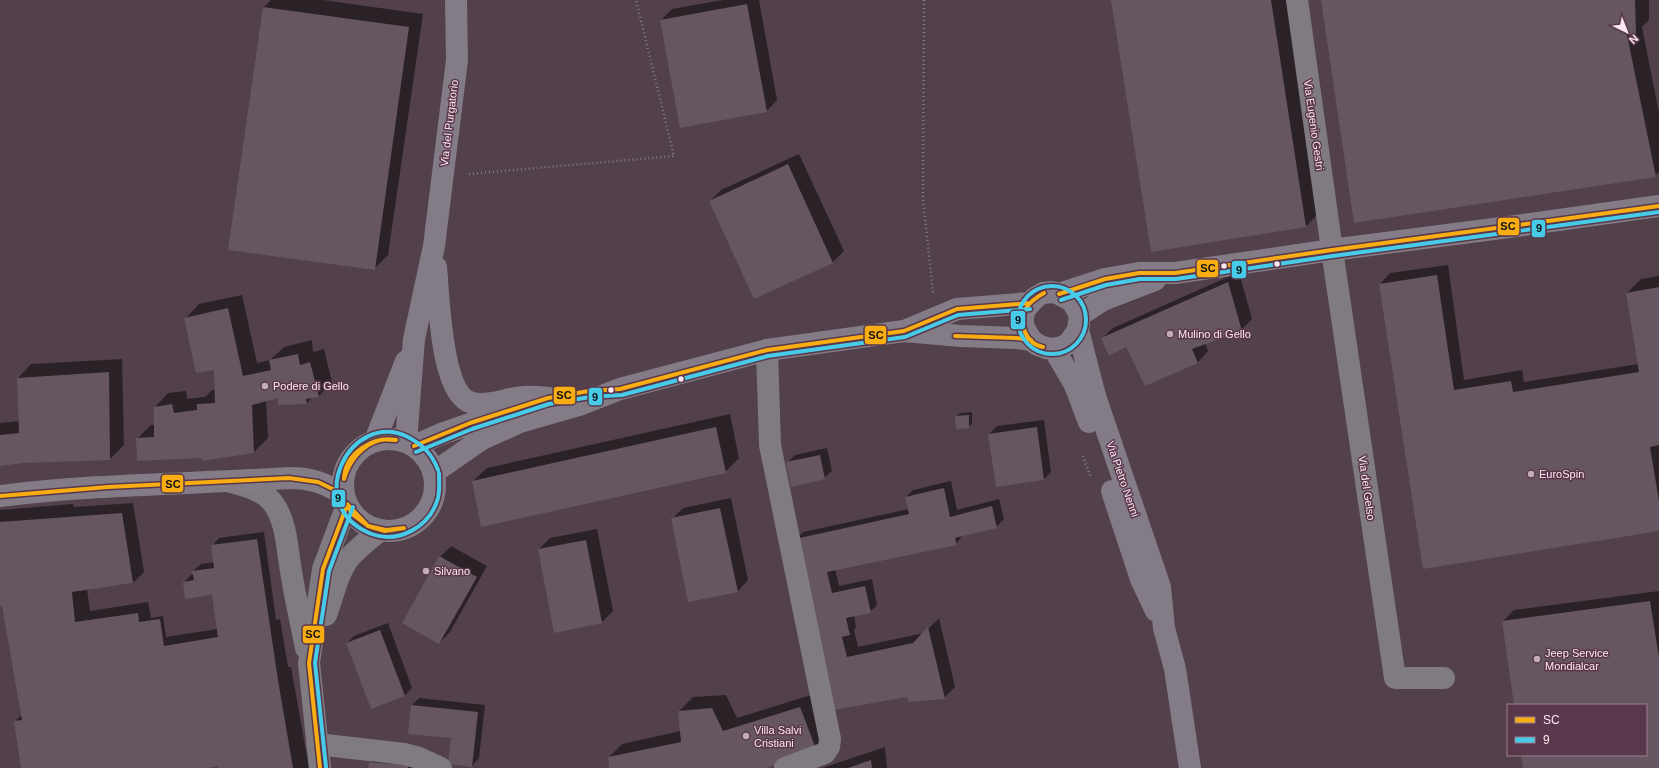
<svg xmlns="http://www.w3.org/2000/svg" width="1659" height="768" font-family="Arial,sans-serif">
  <rect width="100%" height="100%" fill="#52404a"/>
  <path fill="#0007" d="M271,0H323L423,14L388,255L374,269L264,7Z
    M722,0H759L777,100L767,111L661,20L672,9Z
    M1113,0H1286L1320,212L1306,226Z
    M1322,0H1649V20L1642,27L1659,113V172L1655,176Z
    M799,154L844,251L833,262L755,298L710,201L721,190Z
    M1448,265L1464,380L1522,370L1524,382L1638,364L1627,293L1641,279L1659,276V530L1424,568L1380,284L1390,273Z
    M1239,272L1252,319L1241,330L1205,343L1208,351L1198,362L1102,338L1113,328Z
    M242,295L257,363L270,360L284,347L312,340L313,352L324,349L332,382L319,396L313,397L307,403L279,396L266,400L268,438L254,452L202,457L137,439L151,425H155V407L168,393L186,391L187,399L205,397L212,390H216L215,368L186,318L199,304Z
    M122,359L124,445L110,459L23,462L0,465V423L19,421L18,378L31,364Z
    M972,412V423L969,427L956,417L960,413Z
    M730,414L739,458L725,472L473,481L487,468Z
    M1044,420L1051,472L1044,479L996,486L989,434L997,426Z
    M827,448L832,471L824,478L787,463L795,455Z
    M951,481L957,510L999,499L1004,519L996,527L963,535L956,544L835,569L839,586L872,579L877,605L870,612L854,616L856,627L854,630L858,647L924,633L939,618L955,687L944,698L908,696L834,709L796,539L803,532L909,509L906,497L913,490Z
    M731,498L748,580L738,591L672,519L683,508Z
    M133,503L144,572L133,583L87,589L90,611L148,602L151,618L163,616L166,637L218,629L213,594L184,582L191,575L194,574L193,571L201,564L214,562L212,546L219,538L264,532L276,620L280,619L288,667H291L309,768H220L219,764L202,768H22L15,721L22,715L3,605H0V510L73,504L74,507Z
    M597,529L613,611L602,622L539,549L550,538Z
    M451,546L487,566L450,632L439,643L440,557Z
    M1659,591V768H1524L1522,755H1646V705H1515L1503,621L1514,610Z
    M388,623L412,688L405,695L372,708L347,643L354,636Z
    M814,694L830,734L816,748L764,768H610L609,757L622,744L681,731L679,711L693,697L726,695L737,718Z
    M419,698L485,705L479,758L472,766L452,737L412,705Z
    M885,747L887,768H822Z
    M377,755L414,768H369L370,763Z"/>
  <path fill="#665662" d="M1111,0H1271L1306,227L1151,252Z
    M1321,0H1635L1636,34L1627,35L1656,177L1354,223Z
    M747,4L767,112L680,128L660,20Z
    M263,7L409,27L375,270L228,250Z
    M788,164L833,263L754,299L709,201Z
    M1437,275L1454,390L1511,381L1513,392L1639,372L1626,293L1659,287V445L1650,447L1659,501V531L1423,569L1379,284Z
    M1228,282L1242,331L1192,349L1198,363L1145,386L1126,347L1109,356L1101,338Z
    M228,308L243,376L271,370L269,360L298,354L300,365L310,362L319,397L306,399L307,404L278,405V398L252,405L254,453L202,461L201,458L137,461L136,438L154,437V407L172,404L174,413L197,410V404L215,403L214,370L196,373L184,318Z
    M109,372L110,460L23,463L0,466V435L19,433L17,378Z
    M969,415V428L956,429L955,416Z
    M716,427L726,473L481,527L472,481Z
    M1037,427L1044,480L996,487L988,434Z
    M820,455L825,479L791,487L786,462Z
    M944,488L950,517L992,506L997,528L955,538L957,545L827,572L832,593L865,586L871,613L846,618L850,635L842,637L847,657L913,643L928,627L945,699L909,702L907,697L833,710L795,539L909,514L905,497Z
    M720,508L738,592L688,602L671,518Z
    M122,513L133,583L72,592L75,622L138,613L139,622L160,619L164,646L218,637L212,595L185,599L183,582L194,580L192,571L214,568L211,545L257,539L278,680L293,768H219L218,766L208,768H21L14,721L22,720L2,606H0V522Z
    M586,540L602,623L554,633L538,549Z
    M439,556L477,577L439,644L402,623Z
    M1650,601L1659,658V768H1523L1521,755H1646V705H1514L1502,621Z
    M380,630L405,696L371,709L346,643Z
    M411,705L478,712L472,767L448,764L451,738L408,734Z
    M800,707L816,749L767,768H609L608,757L681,742L678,711L712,708L723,731Z
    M871,760L872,768H848Z
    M369,762L408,765V768H368Z"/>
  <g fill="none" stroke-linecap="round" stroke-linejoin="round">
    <path stroke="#857c84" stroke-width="2.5" stroke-dasharray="1 3" stroke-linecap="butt" d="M924,0L923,199L933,293
      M469,174L674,156L636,0
      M1083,456L1091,478"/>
    <path stroke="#807b81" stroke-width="22" d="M1297,0L1332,250L1395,678H1444
      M767,350L770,445L830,739L829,747L825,753L785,768
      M231,482C246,486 263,490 273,503C287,522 287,549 291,571C295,597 301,623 306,648
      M326,615C333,597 337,573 350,557C359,547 370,539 380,530
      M317,744L404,754L419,758L441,768
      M320,768L309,663L323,569L347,505"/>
    <path stroke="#837c86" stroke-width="22" d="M436,267C439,295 440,395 472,403C489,407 507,398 523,397C531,396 540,397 548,398
      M1059,294L1105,279L1139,273H1175L1332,250L1509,227L1659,206
      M1080,315L1103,300L1155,280
      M907,330L957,309L1030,303
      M1078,330L1095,396L1160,587L1164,628L1175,669L1190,768
      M1054,349L1075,385L1089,422
      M343 485a46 46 0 1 1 92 0a46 46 0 1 1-92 0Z
      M375,441L406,361
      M406,442L414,339L434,246L457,60L456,0
      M414,446L441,434L511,410
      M433,473L482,439L520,422L579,405L620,389L767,350L904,331L961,336L1016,338L1031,340L1038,345L1046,348L1054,349L1062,347L1069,343L1078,330L1080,315L1072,301L1059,294L1052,292L1043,293L1036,297L1025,309L1023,317V326L1031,340
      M1112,491L1141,579L1156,611
      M0,496C96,484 193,484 289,478C312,478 324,483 343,494"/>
    <defs>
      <path id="bus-1" d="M1059,294L1105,279L1139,273H1175L1332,250L1659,206
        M955,336L1016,338L1031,340
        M1043,347C1026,344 1017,322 1027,307C1031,301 1037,297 1044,293
        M414,446L470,423L548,398L589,391L620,389L767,350L904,331L957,309L1030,303
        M344,479C345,453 373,436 396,440
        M344,479C349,462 361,445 380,440C385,439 391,440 396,440
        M0,496L108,487L289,478L318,482L343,494
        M347,504L368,526
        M347,504L352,514L368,526
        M368,526L386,530L404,528
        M368,526L385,531L404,528
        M320,768L309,663L323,569L347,505"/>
      <path id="bus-2" d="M1018 320a34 34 0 1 1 68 0a34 34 0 1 1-68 0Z
        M1061,300L1106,285L1140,279H1176L1333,256L1659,212
        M416,452L472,429L549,404L590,397L622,395L768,356L905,337L958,315L1030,309
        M438,470C432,454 423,445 408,437C351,409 302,504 369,533C398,545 430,527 438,498C440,489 439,481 439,473
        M326,767L315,663L329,571L353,507"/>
    </defs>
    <use href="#bus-1" stroke="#5a384b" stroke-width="7"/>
    <use href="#bus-2" stroke="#5a384b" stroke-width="7"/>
    <use href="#bus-1" stroke="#f8ad13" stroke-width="4"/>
    <use href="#bus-2" stroke="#46cce9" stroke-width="4"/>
  </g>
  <g fill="#fde6f1" stroke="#5a384b" stroke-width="1.5">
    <circle cx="1277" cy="264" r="3.5"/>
    <circle cx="1224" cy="266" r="3.5"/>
    <circle cx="681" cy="379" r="3.5"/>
    <circle cx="611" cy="390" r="3.5"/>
  </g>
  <g fill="#c1acb7" stroke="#5a384b" stroke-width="1.5">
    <circle cx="1170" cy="334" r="4"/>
    <circle cx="265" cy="386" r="4"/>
    <circle cx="1531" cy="474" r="4"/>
    <circle cx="426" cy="571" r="4"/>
    <circle cx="1537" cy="659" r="4"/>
    <circle cx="746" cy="736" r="4"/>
  </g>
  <g text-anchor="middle" stroke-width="3" stroke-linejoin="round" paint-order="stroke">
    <g font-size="11" fill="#fde6f1" stroke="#5a384b">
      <text transform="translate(449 123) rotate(-83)" y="4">Via del Purgatorio</text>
      <text transform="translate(1314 125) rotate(82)" y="4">Via Eugenio Gestri</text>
      <text transform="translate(1123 479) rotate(71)" y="4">Via Pietro Nenni</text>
      <text transform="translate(1367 488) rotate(82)" y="4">Via del Gelso</text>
    </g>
    <g font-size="11" fill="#fde6f1" stroke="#5a384b" text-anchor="start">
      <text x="1178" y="338">Mulino di Gello</text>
      <text x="273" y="390">Podere di Gello</text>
      <text x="1539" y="478">EuroSpin</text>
      <text x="434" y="575">Silvano</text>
      <text x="1545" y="657">Jeep Service<tspan x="1545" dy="13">Mondialcar</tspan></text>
      <text x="754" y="734">Villa Salvi<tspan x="754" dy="13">Cristiani</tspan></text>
    </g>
  </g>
  <g stroke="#5a384b" stroke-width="1.5">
    <rect x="1497" y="217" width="23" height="19" rx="4" fill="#f8ad13"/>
    <rect x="1531" y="219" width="15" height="19" rx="4" fill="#46cce9"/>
    <rect x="1196" y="259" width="23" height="19" rx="4" fill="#f8ad13"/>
    <rect x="1231" y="260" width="16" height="19" rx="4" fill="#46cce9"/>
    <rect x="1010" y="310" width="16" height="20" rx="4" fill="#46cce9"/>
    <rect x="864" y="325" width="23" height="20" rx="4" fill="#f8ad13"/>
    <rect x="553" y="386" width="23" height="19" rx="4" fill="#f8ad13"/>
    <rect x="588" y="387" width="15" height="19" rx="4" fill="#46cce9"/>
    <rect x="161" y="474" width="23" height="19" rx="4" fill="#f8ad13"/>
    <rect x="331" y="489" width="15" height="19" rx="4" fill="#46cce9"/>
    <rect x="302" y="625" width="23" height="19" rx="4" fill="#f8ad13"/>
  </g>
  <g font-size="11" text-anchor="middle" font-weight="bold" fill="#111">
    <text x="1508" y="230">SC</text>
    <text x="1539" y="232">9</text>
    <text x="1208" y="272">SC</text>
    <text x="1239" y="274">9</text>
    <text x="1018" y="324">9</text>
    <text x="876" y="339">SC</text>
    <text x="564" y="399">SC</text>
    <text x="595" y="401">9</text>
    <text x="173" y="488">SC</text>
    <text x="338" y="502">9</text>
    <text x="313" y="638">SC</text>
  </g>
  <rect x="1507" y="704" width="140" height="52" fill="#5a384b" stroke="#9b7e8d"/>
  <rect x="1515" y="717" width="20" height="6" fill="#f8ad13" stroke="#9b7e8d"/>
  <text x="1543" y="724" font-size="12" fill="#fde6f1">SC</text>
  <rect x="1515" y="737" width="20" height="6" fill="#46cce9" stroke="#9b7e8d"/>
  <text x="1543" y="744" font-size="12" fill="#fde6f1">9</text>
  <g transform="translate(1627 32) rotate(137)" stroke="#5a384b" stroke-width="3" paint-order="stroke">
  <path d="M0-3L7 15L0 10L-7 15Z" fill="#fde6f1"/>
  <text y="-6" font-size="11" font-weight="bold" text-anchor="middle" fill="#fde6f1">N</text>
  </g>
</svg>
